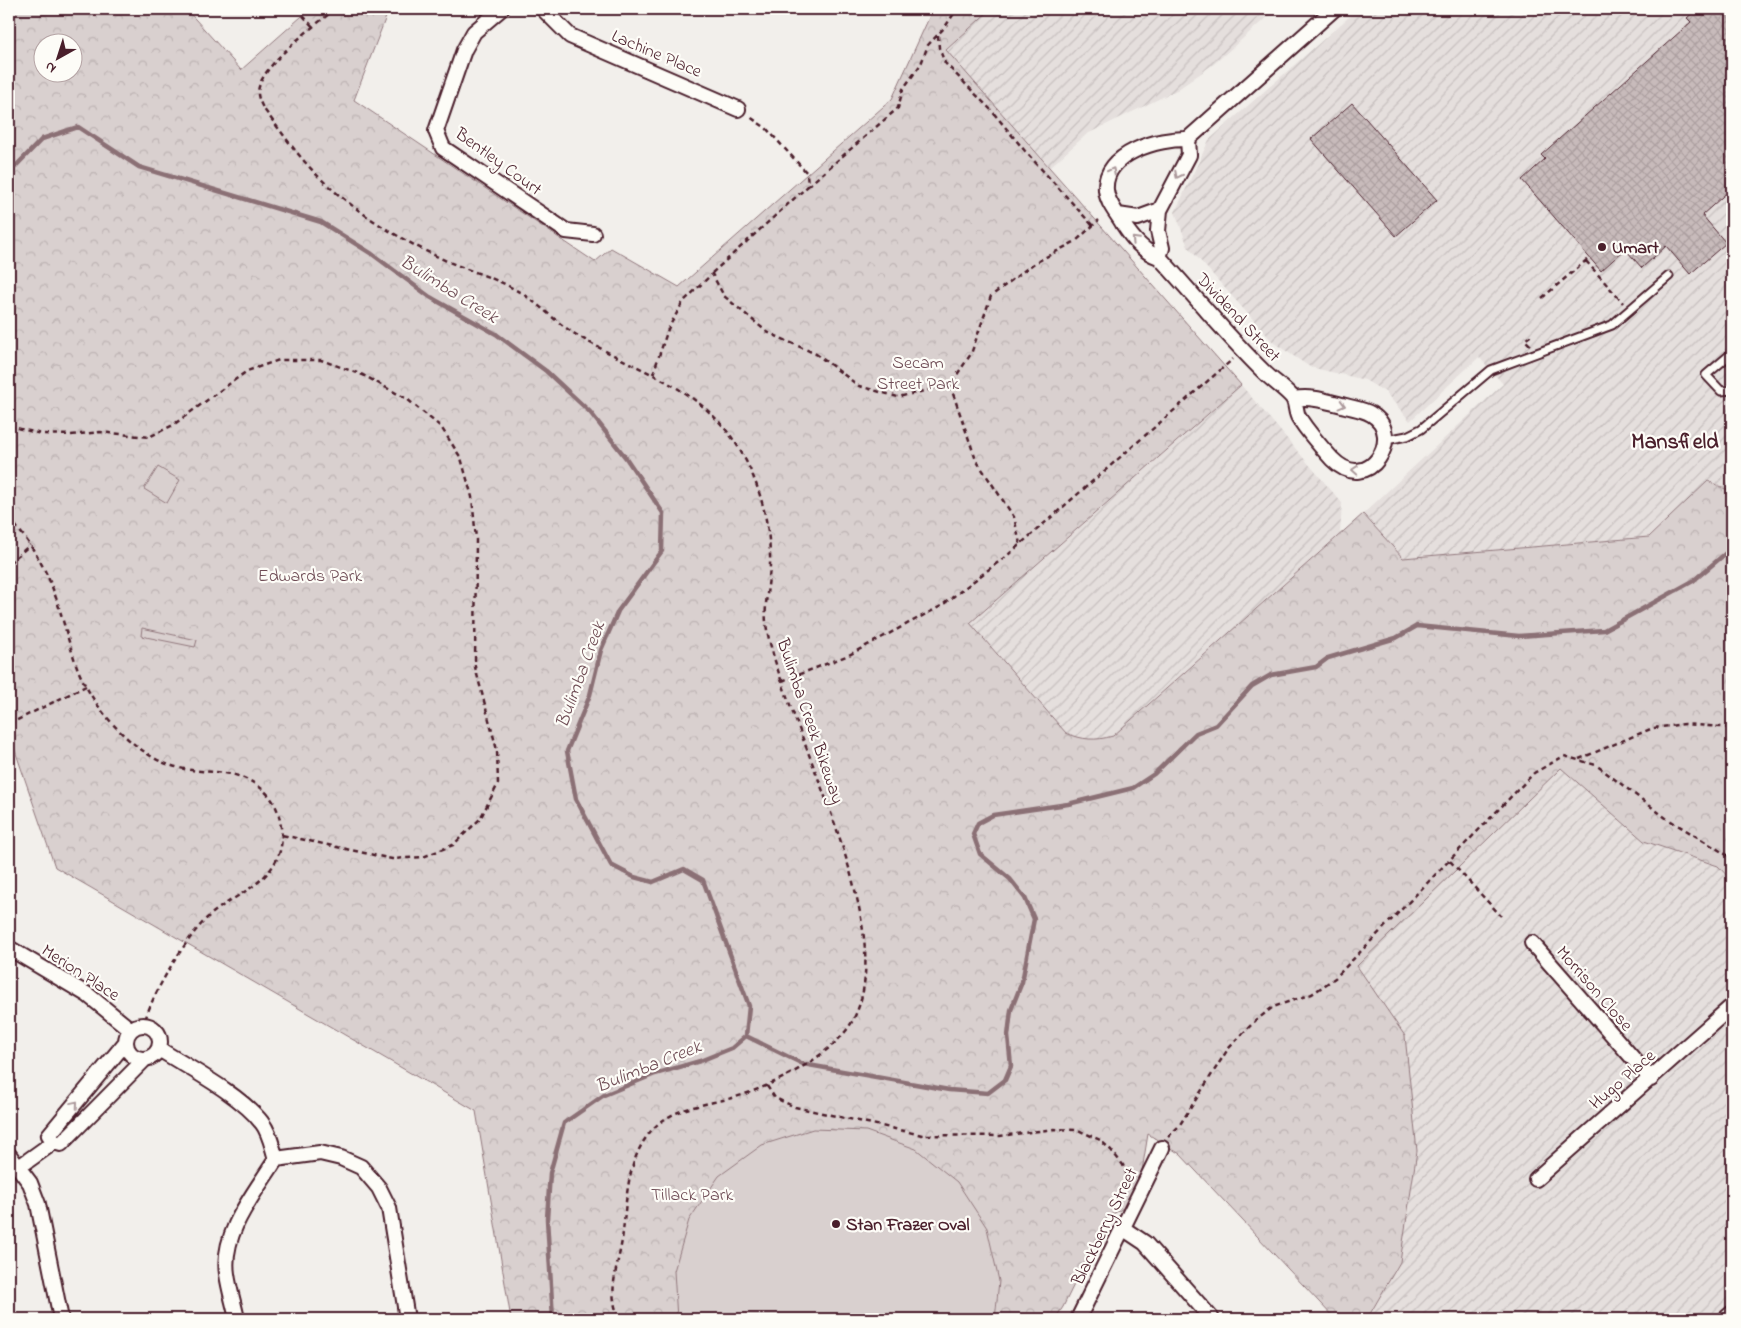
<svg xmlns="http://www.w3.org/2000/svg" width="1741" height="1328" font-family="'Indie Flower',sans-serif">
  <defs>
    <pattern id="industrial-furrows" width="10" height="10" patternUnits="userSpaceOnUse" patternTransform="scale(1.25)"><rect width="10" height="10" fill="#e5dfdd"/><path d="M-1 1l2-2M0 10L10 0M9 11l2-2" fill="none" stroke="#c6bfbe"/></pattern>
    <pattern id="forest-crowns" width="20" height="18" patternUnits="userSpaceOnUse" patternTransform="scale(1.25)"><rect width="20" height="18" fill="#d9d0cf"/><path d="M2 6a3 3 0 1 1 6 0M12 15a3 3 0 1 1 6 0" fill="none" stroke="#bcb2b2"/></pattern>
    <pattern id="building-cross-hatch" width="8" height="8" patternUnits="userSpaceOnUse" patternTransform="scale(1.25)"><rect width="8" height="8" fill="#c8bbbb"/><path d="M0 0l8 8M0 8l8-8" fill="none" stroke="#ada0a1"/></pattern>
  </defs>
  <rect width="100%" height="100%" fill="#f2efeb"/>
  <filter id="ink" filterUnits="userSpaceOnUse"><feTurbulence type="fractalNoise" baseFrequency=".02" numOctaves="2"/><feDisplacementMap in="SourceGraphic" scale="10" xChannelSelector="R" yChannelSelector="G"/><feConvolveMatrix kernelMatrix="1 2 1 2 8 2 1 2 1" color-interpolation-filters="sRGB"/></filter>
  <g filter="url(#ink)">
    <path fill="url(#industrial-furrows)" d="M991,9H1276L1215,63L1177,90L1087,134L1050,167L945,50Z
      M1358,9H1732V492L1708,481L1649,537L1403,558L1363,514L1503,384L1479,357L1410,421L1385,392L1365,380L1310,367L1274,343L1188,247L1175,212L1209,140Z
      M1241,385L1342,503L1340,534L1113,736L1098,740H1082L1066,733L970,623Z
      M1561,767L1644,841L1719,866L1732,881V1319H1367L1400,1262L1357,966Z"/>
    <path fill="url(#forest-crowns)" stroke="#92787d" fill-rule="evenodd" d="M9,9H186L241,70L310,9H389L354,100L595,262L611,248L679,287L892,99L933,9H991L946,50L1241,385L970,623L1066,733C1083,740 1095,741 1113,736L1363,514L1403,558L1649,537L1708,481L1732,492V881L1718,866L1644,841L1561,768L1357,966L1405,1036L1417,1151L1400,1262L1367,1319H1335L1180,1154L1148,1134L1137,1201L1107,1217L1063,1307L1055,1319H511L476,1111L55,867L9,733ZM42,42H72V72H42Z"/>
    <path fill="#d9d0cf" stroke="#92787d" d="M158,467L180,480L167,503L144,489Z
      M142,628L197,640L195,647L141,636Z
      M813,1129L866,1131L916,1149L957,1182L987,1228L999,1281L995,1319H677L674,1271L689,1220L719,1176L762,1145Z"/>
    <g fill="none" stroke-linecap="round" stroke-linejoin="round">
      <path stroke="#8b6f75" stroke-width="4.5" d="M9,173L42,139L78,127L139,167L321,222L372,254L430,297L496,334L546,371L590,412L626,458L663,513L662,551L618,611L601,650L590,695L567,751L576,799L611,865L634,877L653,882L684,869L703,880L749,1006L746,1036L732,1048L700,1061L655,1074L604,1095L564,1123L550,1173L547,1219L553,1319
        M746,1036L803,1064L949,1090L988,1093L1005,1080L1011,1066L1008,1036L1011,1010L1022,982L1034,919L1025,898L1010,879L980,854L973,834L978,823L993,815L1068,804L1133,788L1154,774L1196,733L1216,725L1252,686L1271,675L1316,667L1328,658L1396,638L1417,626L1519,636L1604,630L1693,581L1732,548"/>
    </g>
    <path fill="url(#building-cross-hatch)" stroke="#4a1f2b" d="M1697,9H1732V188L1702,215L1726,243L1690,274L1666,246L1642,268L1625,249L1601,271L1522,180L1545,159L1541,155L1691,22L1687,18Z
      M1352,103L1437,200L1396,236L1311,139Z"/>
    <g fill="none" stroke-linecap="round" stroke-linejoin="round">
      <defs>
        <path id="lane" d="M1732,353L1706,375L1721,391L1732,390
          M1386,440L1407,436L1421,429L1491,370L1612,325L1669,276"/>
        <path id="street" d="M501,9L474,32L464,50L436,131L443,148L566,231L593,234
          M543,9L570,36L738,109
          M1118,215L1138,218L1160,210
          M1159,257L1162,248L1158,231L1160,210L1189,155L1188,139
          M1294,399C1312,396 1325,401 1342,405C1351,408 1363,409 1371,414C1406,434 1369,497 1332,459C1321,447 1308,432 1299,418C1295,412 1297,403 1292,397C1284,388 1273,381 1264,372C1227,336 1194,295 1159,257C1143,252 1132,238 1123,224C1117,213 1107,203 1106,190C1103,153 1159,138 1188,139L1334,9
          M1532,943L1651,1079
          M9,948L88,995L131,1030
          M126 1042a17 17 0 1 1 34 0a17 17 0 1 1-34 0Z
          M126,1042L49,1135L54,1142L61,1144L145,1059
          M159,1049C189,1068 241,1095 262,1123C270,1133 272,1147 276,1159C255,1193 221,1232 227,1274C229,1289 234,1304 237,1319
          M9,1155L30,1183L38,1204L61,1319
          M276,1159L320,1153L341,1158L361,1167L379,1188L389,1208L407,1319
          M19,1167L54,1142
          M1536,1179L1732,1006
          M1124,1229L1145,1243L1212,1319
          M1078,1319L1162,1148
          M1725,1319L1732,1313"/>
      </defs>
      <use href="#lane" stroke="#4a1f2b" stroke-width="11"/>
      <use href="#street" stroke="#4a1f2b" stroke-width="18"/>
      <path stroke="#4a1f2b" stroke-width="2.5" stroke-dasharray="5 4" stroke-linecap="butt" d="M297,9L314,28
        M335,9C315,26 257,67 258,94C258,98 261,104 263,108C280,130 295,152 314,172C347,206 392,235 434,255C461,269 490,275 516,290C539,303 554,321 575,334C642,375 709,386 747,463C762,492 771,532 770,565C769,587 763,608 767,630C787,731 903,927 853,1020C834,1056 769,1088 732,1098C703,1105 671,1108 651,1131C625,1162 627,1203 622,1240C618,1266 606,1295 620,1319
        M938,35L939,48L945,63L991,110L1025,151L1093,226
        M808,186L898,108L903,89L921,64L928,45L945,27L957,9
        M1586,261L1623,303
        M712,273L808,186L807,173L766,128L750,117
        M1542,298L1589,258
        M1530,345L1525,340L1533,334
        M653,374L668,329L683,302L712,274L724,296L767,332L816,354L859,386L898,397L950,385L971,354L991,296L1033,264L1076,241L1099,220
        M950,385L976,460L1014,517L1020,544
        M9,426L41,434L71,435L100,432L149,437L173,425L247,371L279,360H321L363,375L407,399L441,427L461,458L472,497L476,539L475,667L497,750L498,784L480,819L453,845L423,857L392,859L282,835
        M9,518C22,533 34,549 43,567C59,597 65,633 76,664C87,697 116,733 145,752C154,759 165,764 176,767C207,776 233,765 262,789C272,797 278,808 280,821C282,832 283,843 279,854C266,888 231,895 207,918C184,941 152,993 144,1024
        M9,563L30,545
        M782,681L849,655L941,606L1009,554L1233,359
        M9,724L86,686
        M1579,759L1653,728L1685,724L1732,728
        M1450,861L1501,916
        M767,1086L775,1098L795,1107L922,1135L1000,1136L1054,1129L1078,1130L1100,1140L1111,1150L1123,1165L1129,1181
        M1168,1137L1179,1126L1228,1049L1254,1022L1273,1007L1312,994L1335,978L1534,773L1564,756L1596,765L1666,818L1732,858"/>
      <use href="#lane" stroke="#fdfcf7" stroke-width="7"/>
      <use href="#street" stroke="#fdfcf7" stroke-width="14"/>
    </g>
    <defs><path id="oneway-chevron" d="M-2-3.5L2.5 0L-2 3.5" fill="none" stroke-width="1.6" stroke-linecap="round" stroke-linejoin="round" transform="scale(1.25)"/></defs>
    <g stroke="#ac999b">
      <use href="#oneway-chevron" transform="translate(1112 171) rotate(-63)"/>
      <use href="#oneway-chevron" transform="translate(1178 175) rotate(117)"/>
      <use href="#oneway-chevron" transform="translate(1135 240) rotate(-134)"/>
      <use href="#oneway-chevron" transform="translate(1342 405) rotate(15)"/>
      <use href="#oneway-chevron" transform="translate(1355 470) rotate(-176)"/>
      <use href="#oneway-chevron" transform="translate(75 1104) rotate(-50)"/>
    </g>
  </g>
  <g fill="#4a1f2b" stroke="#fdfcf7" stroke-width="2">
    <circle cx="1602" cy="247" r="5"/>
    <circle cx="836" cy="1224" r="5"/>
  </g>
  <g text-anchor="middle" stroke-width="4.5" stroke-linejoin="round" paint-order="stroke">
    <g font-size="18" fill="#4a1f2b" stroke="#fdfcf7">
      <text transform="translate(657 53) rotate(23)" y="6">Lachine Place</text>
      <text transform="translate(499 161) rotate(36)" y="6">Bentley Court</text>
      <text transform="translate(1239 317) rotate(47)" y="6">Dividend Street</text>
      <text transform="translate(811 721) rotate(71)" y="6">Bulimba Creek Bikeway</text>
      <text transform="translate(81 972) rotate(33)" y="6">Merion Place</text>
      <text transform="translate(1595 988) rotate(49)" y="6">Morrison Close</text>
      <text transform="translate(1622 1079) rotate(-41)" y="6">Hugo Place</text>
      <text transform="translate(1104 1226) rotate(-64)" y="6">Blackberry Street</text>
    </g>
    <g font-size="18" font-weight="bold" fill="#4a1f2b" stroke="#fdfcf7" text-anchor="start">
      <text x="1612" y="253">Umart</text>
      <text x="846" y="1230">Stan Frazer Oval</text>
    </g>
    <g font-size="18" fill="#6e4b54" stroke="#fdfcf7">
      <text x="918" y="368">Secam<tspan x="918" dy="21">Street Park</tspan></text>
      <text x="310" y="581">Edwards Park</text>
      <text x="692" y="1200">Tillack Park</text>
    </g>
    <g font-size="19" font-style="italic" fill="#704e56" stroke="#fdfcf7">
      <text transform="translate(450 288) rotate(32)" y="7">Bulimba Creek</text>
      <text transform="translate(579 674) rotate(-70)" y="7">Bulimba Creek</text>
      <text transform="translate(648 1065) rotate(-22)" y="7">Bulimba Creek</text>
    </g>
    <g font-size="22" font-weight="bold" fill="#4a1f2b" stroke="#fdfcf7">
      <text x="1675" y="448">Mansfield</text>
    </g>
  </g>
  <rect width="1741" height="1328" fill="none" stroke="#fdfcf7" stroke-width="30"/>
  <rect x="15" y="15" width="1711" height="1298" fill="none" stroke="#4a1f2b" stroke-width="2" filter="url(#ink)"/>
  <g transform="translate(58 58) rotate(219)"><circle r="24" fill="#fdfcf7" stroke="#b5a4a5"/>
  <path d="M0-4L9 19L0 12L-9 19Z" fill="#4a1f2b"/>
  <text y="-8" font-size="14" font-weight="bold" text-anchor="middle" fill="#4a1f2b">N</text>
  </g>
</svg>
